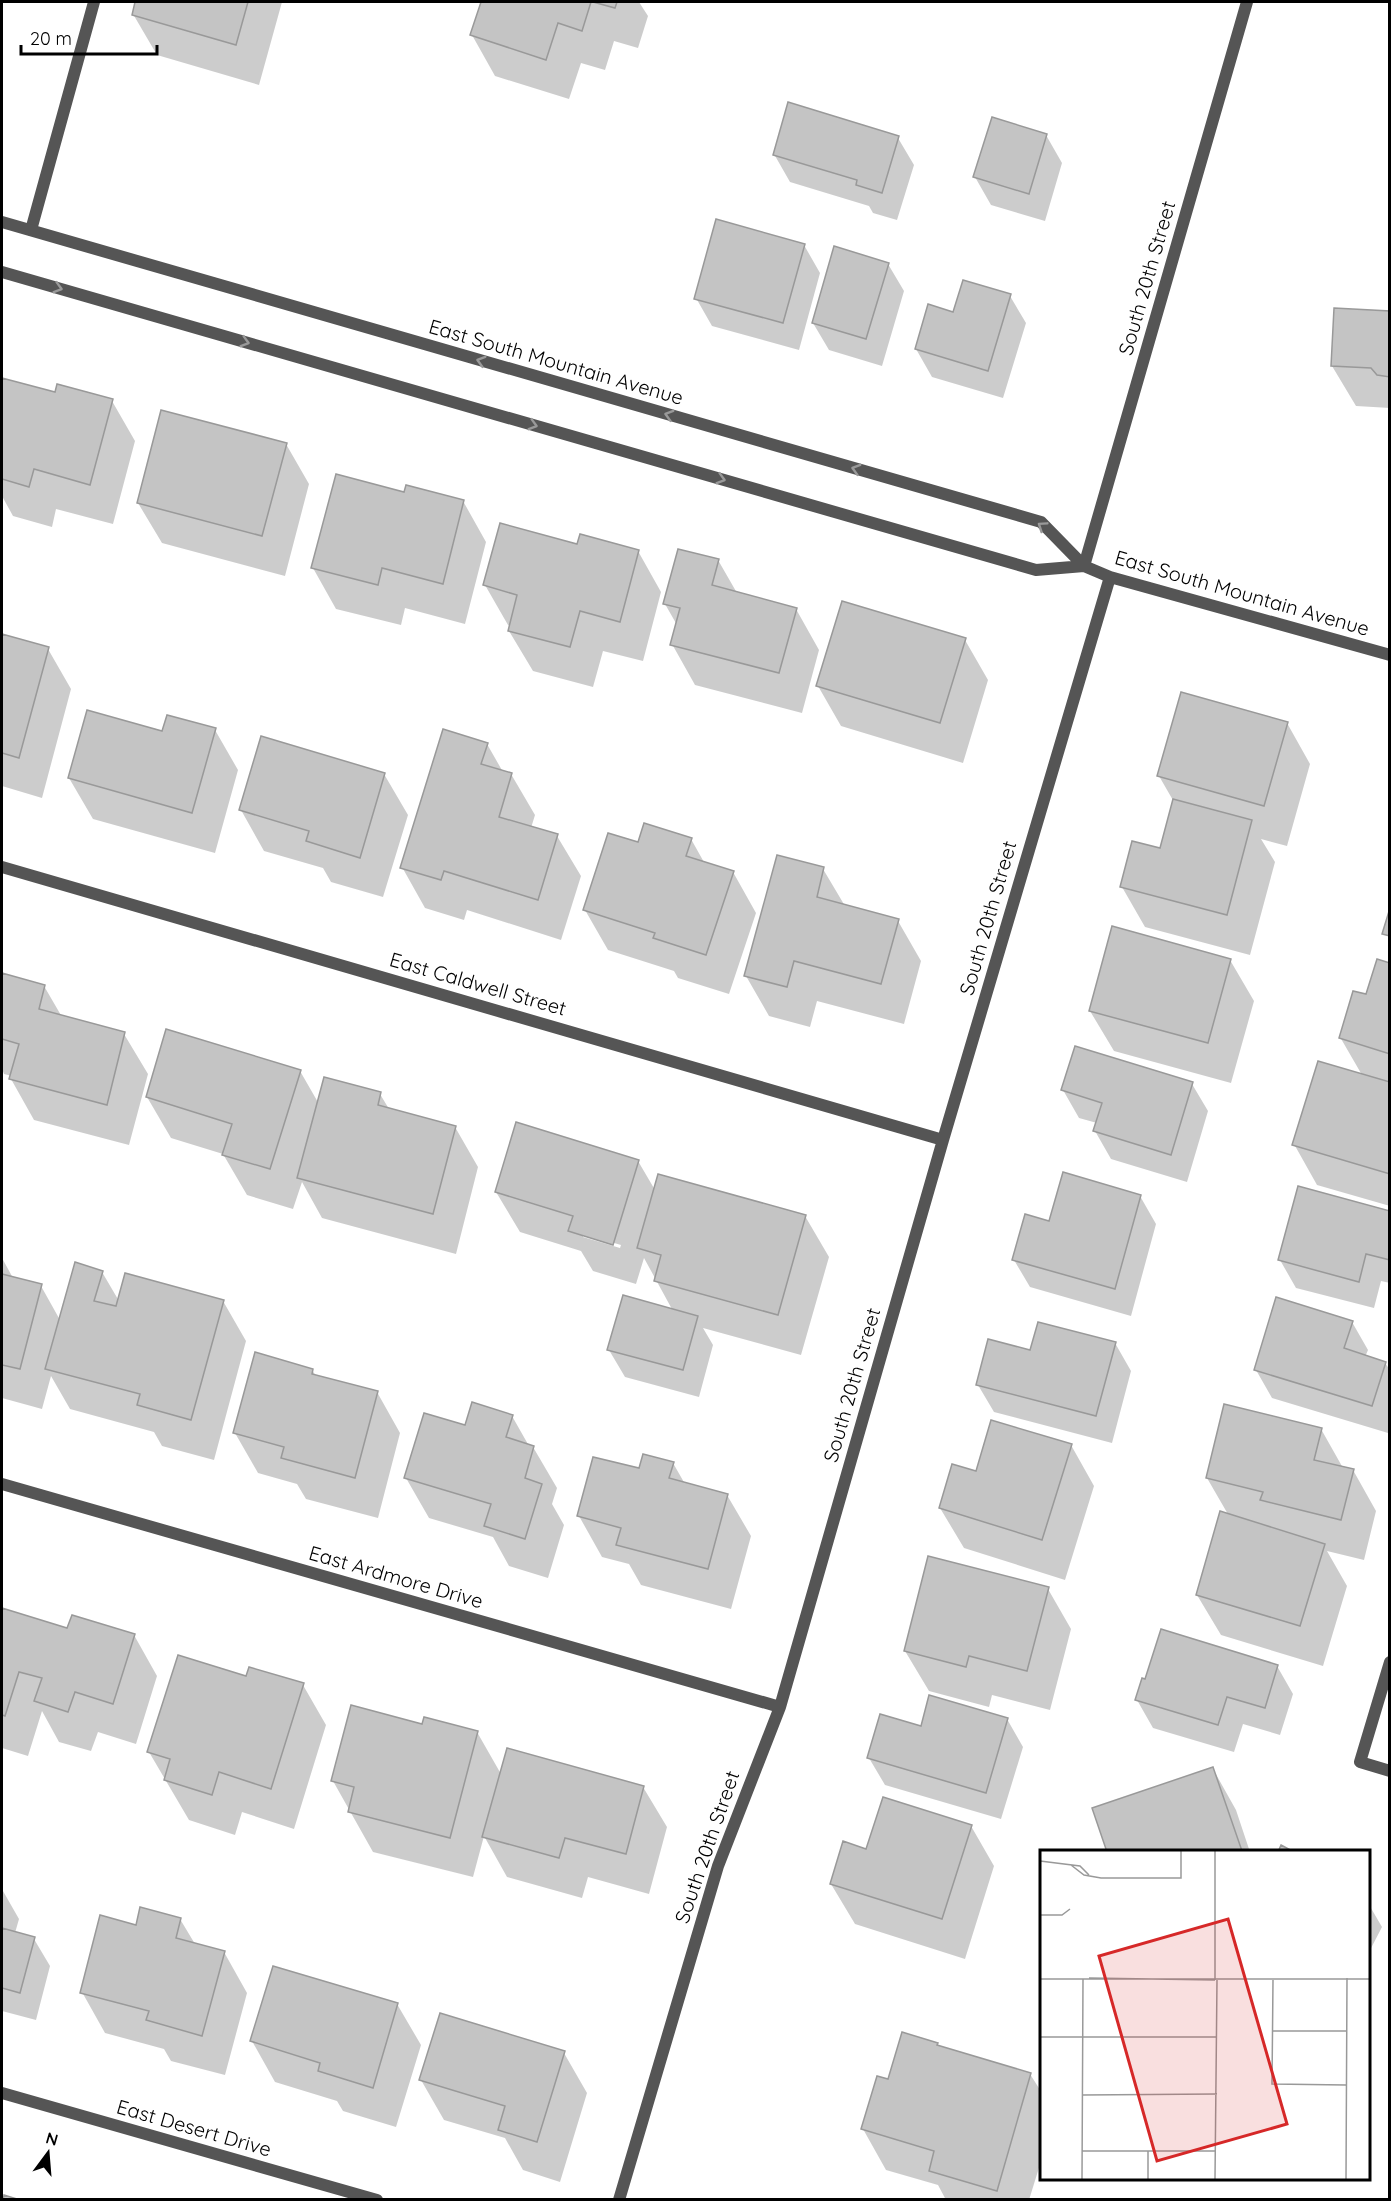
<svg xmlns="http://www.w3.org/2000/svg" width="1391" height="2201" font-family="Quicksand,sans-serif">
  <rect width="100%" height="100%" fill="#fff"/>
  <path fill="#0003" fill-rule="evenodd" d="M137,2H282L259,85L157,55L133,14Z
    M482,2H639L648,16L638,48L614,41L605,70L581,63L569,99L495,76L472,35Z
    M1046,135L1062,163L1045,221L991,205L975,177Z
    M898,138L914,165L897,220L873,213L869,206L790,182L774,154Z
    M804,245L820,273L799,350L712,326L696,298Z
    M888,264L904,291L882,366L829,350L813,323Z
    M1010,296L1026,323L1003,398L932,377L916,349L954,314Z
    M1390,312V408L1356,406L1332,366Z
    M2,379L56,394L112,401L135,441L113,524L56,509L52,527L13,516L2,496Z
    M286,444L309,484L285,576L162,543L138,503Z
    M405,494L463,501L486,542L465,624L405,608L401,625L336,609L313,568Z
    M578,546L638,551L661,592L643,661L603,651L593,687L533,671L509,631L511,626L508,625L485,585Z
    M718,560L737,593L796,609L819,650L802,713L695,685L672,644L677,625L665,604Z
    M2,636L48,649L71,689L42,798L2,786Z
    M965,640L988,680L963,763L841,726L818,686Z
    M1287,723L1310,764L1287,846L1261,839L1275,862L1250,955L1145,927L1122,887L1161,850L1174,802L1159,776Z
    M215,730L238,770L215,853L93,819L69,778Z
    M487,744L503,772L511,774L535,815L531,828L557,836L581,876L561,940L467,910L464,920L425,908L402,867Z
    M384,774L408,815L383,897L331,882L323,868L264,851L241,810Z
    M691,839L705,864L733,872L756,913L729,994L678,978L674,971L608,950L585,910L639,844Z
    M823,869L845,906L898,921L921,961L904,1024L817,1001L810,1027L769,1016L746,976Z
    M1230,960L1254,1001L1231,1083L1114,1051L1090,1011Z
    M1390,965V1206L1317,1185L1294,1144L1362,1075L1340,1037Z
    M2,975L44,986L62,1017L124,1034L148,1074L129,1145L34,1120L11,1079L12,1076L4,1074L2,1069Z
    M300,1071L319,1104L380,1094L389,1109L455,1127L478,1167L456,1254L322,1218L302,1182L293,1209L247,1195L223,1154L171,1138L147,1097Z
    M1192,1084L1208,1111L1187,1182L1111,1159L1095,1131L1097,1123L1079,1118L1063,1090Z
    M638,1161L655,1190L805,1216L829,1257L801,1355L703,1328L713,1345L699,1397L625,1377L609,1350L673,1311L644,1258L636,1284L593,1271L581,1251L520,1232L496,1192ZM583,1234L621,1245L620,1248L583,1237Z
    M1140,1196L1156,1224L1131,1316L1030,1287L1014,1260Z
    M1390,1212V1283L1381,1281L1374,1308L1296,1288L1280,1260Z
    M2,1258L13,1278L41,1286L60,1320L102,1272L119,1301H223L246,1341L214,1460L162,1446L154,1432L70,1409L51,1376L42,1409L2,1398Z
    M1352,1322L1368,1350L1365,1357L1385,1363L1390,1370L1388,1433L1272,1398L1256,1370Z
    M1115,1343L1131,1371L1112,1443L994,1412L978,1385L1031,1352Z
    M312,1370L316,1376L377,1392L400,1433L378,1518L306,1499L297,1484L258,1473L235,1433Z
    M512,1416L529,1446L533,1447L557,1488L552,1504L564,1525L548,1578L509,1566L493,1537L429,1518L406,1478L466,1427Z
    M1321,1429L1343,1468L1353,1470L1376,1511L1364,1560L1327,1551L1347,1586L1323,1666L1221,1635L1197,1595L1220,1513L1229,1516L1207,1478Z
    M1071,1445L1094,1486L1065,1580L964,1548L940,1508L977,1473Z
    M673,1463L685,1484L727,1495L751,1536L731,1609L641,1585L629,1564L602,1557L579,1516L641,1470Z
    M1048,1589L1071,1629L1050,1710L992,1695L989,1707L929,1691L905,1651Z
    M2,1609L68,1630L134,1635L157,1676L136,1744L98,1732L91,1751L59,1742L42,1711L28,1756L2,1748Z
    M1277,1666L1293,1694L1280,1735L1243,1724L1234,1752L1153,1728L1137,1700Z
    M246,1678L303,1685L326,1725L294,1829L242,1812L235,1835L189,1820L149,1752Z
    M1007,1719L1023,1747L1001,1819L885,1785L869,1758L922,1728Z
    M477,1732L501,1774L643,1787L667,1827L649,1894L588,1877L582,1898L507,1877L484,1836L473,1877L373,1852L333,1781Z
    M1213,1769L1236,1810L1250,1852H1109Z
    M971,1826L994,1866L965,1959L855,1924L831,1884L867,1850Z
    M3,1891L19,1919L15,1933L34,1939L50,1966L36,2020L2,2011Z
    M1368,1903L1382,1927L1368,1954Z
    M180,1919L195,1944L224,1952L247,1993L225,2075L171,2061L164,2049L105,2033L82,1992L137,1927Z
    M397,2004L421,2045L396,2127L343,2111L337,2101L275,2082L252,2041Z
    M937,2044L938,2047L1030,2074L1042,2093V2158L1029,2200H946L938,2185L886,2170L863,2129L889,2081Z
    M564,2053L587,2093L560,2182L523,2170L505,2138L444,2120L421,2080Z"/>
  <path fill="#c4c4c4" stroke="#999" stroke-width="1.5" d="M135,2H248L236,45L132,15Z
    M481,2H591L582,31L558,23L546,60L470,35Z
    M593,2H617L615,8Z
    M788,102L899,136L882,193L856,185L857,180L773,155Z
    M992,117L1047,134L1029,194L973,177Z
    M716,219L805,244L783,323L694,299Z
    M834,246L889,263L866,339L812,323Z
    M963,280L1011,294L988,371L915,349L928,304L953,312Z
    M1334,308L1390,311V377L1377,375L1371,368L1331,366Z
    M2,378L55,392L57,384L113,399L90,485L34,469L29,487L2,479Z
    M161,410L287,443L262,536L137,503Z
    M336,474L404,492L406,485L464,500L443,584L382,568L378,585L311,568Z
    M500,523L577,544L580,534L639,550L620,622L580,611L570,647L508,631L517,595L483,585Z
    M678,549L719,559L712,585L797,608L779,673L670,645L680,608L663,604Z
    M842,601L966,638L940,723L816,686Z
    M2,634L49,647L19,758L2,753Z
    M1181,692L1288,722L1264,806L1157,776Z
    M87,710L162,731L167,715L216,728L192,813L68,778Z
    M443,729L488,743L481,764L512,773L499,817L558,834L538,900L444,871L441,880L400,868Z
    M261,736L385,773L360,858L306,841L309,831L239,810Z
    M1173,799L1252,820L1227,915L1120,887L1132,841L1160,848Z
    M644,823L692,838L686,856L734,871L706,955L653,938L655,933L583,910L608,833L638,842Z
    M777,855L824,867L817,897L899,919L881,984L794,961L787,987L744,976Z
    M1390,908V936L1382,934Z
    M1112,926L1231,959L1208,1043L1089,1011Z
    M1377,959L1390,963V1054L1339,1038L1353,991L1366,994Z
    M2,973L45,985L39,1009L125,1032L107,1105L9,1079L19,1044L2,1039Z
    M166,1029L301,1070L270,1169L222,1155L232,1124L146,1097Z
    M1075,1046L1193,1082L1171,1155L1093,1131L1102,1103L1061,1090Z
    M1318,1061L1390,1082V1174L1292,1145Z
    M324,1077L381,1092L378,1105L456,1126L433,1214L297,1178Z
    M516,1122L639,1160L613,1245L568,1231L573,1216L495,1192Z
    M1063,1172L1141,1195L1115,1289L1012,1260L1025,1214L1049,1221Z
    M658,1174L806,1215L778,1315L654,1281L661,1255L637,1248Z
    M1298,1186L1390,1211V1260L1366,1254L1359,1282L1278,1260Z
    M75,1262L103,1271L94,1301L116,1306L125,1273L224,1300L191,1420L137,1405L140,1394L45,1369Z
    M2,1274L42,1284L20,1369L2,1365Z
    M623,1295L698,1316L683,1370L607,1350Z
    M1276,1297L1353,1321L1344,1348L1386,1362L1372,1406L1254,1370Z
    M1038,1322L1116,1342L1096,1416L976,1385L988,1339L1030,1350Z
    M255,1352L313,1369L312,1374L378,1391L355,1478L281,1458L284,1447L233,1433Z
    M472,1402L513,1415L506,1437L534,1446L525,1478L542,1484L525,1539L484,1526L491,1504L404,1478L424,1413L465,1425Z
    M1224,1404L1322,1428L1314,1460L1354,1469L1341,1520L1260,1500L1263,1492L1206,1478Z
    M991,1420L1072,1444L1042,1540L939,1508L952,1464L976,1471Z
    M643,1454L674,1462L669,1478L728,1494L708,1569L616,1545L621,1528L577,1516L593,1457L639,1468Z
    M1220,1511L1325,1544L1300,1626L1196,1595Z
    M928,1556L1049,1587L1027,1671L969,1656L966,1667L904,1651Z
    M2,1608L67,1628L72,1615L135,1634L113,1704L75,1692L68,1712L34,1701L42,1678L19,1672L5,1716L2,1715Z
    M1161,1629L1278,1665L1265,1708L1227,1697L1218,1725L1135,1700L1142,1678L1145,1679Z
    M178,1655L246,1676L249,1667L304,1683L271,1789L219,1772L212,1795L164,1780L170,1759L147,1752Z
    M929,1695L1008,1718L986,1793L867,1758L880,1714L921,1726Z
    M351,1705L422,1724L424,1717L478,1731L450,1838L348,1812L354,1787L331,1781Z
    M507,1748L644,1786L626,1854L565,1838L559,1858L482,1837Z
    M1213,1767L1242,1851L1107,1852L1092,1808Z
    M883,1797L972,1825L942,1919L830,1884L843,1841L866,1849Z
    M1281,1845L1294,1852H1278Z
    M140,1907L181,1918L176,1938L225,1951L202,2036L146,2020L149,2011L80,1993L100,1915L136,1925Z
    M2,1928L35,1937L20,1993L2,1988Z
    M273,1966L398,2003L373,2088L318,2071L320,2063L250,2041Z
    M440,2013L565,2051L537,2142L498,2130L505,2106L419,2080Z
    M902,2032L938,2043L937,2045L1031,2073L997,2191L929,2171L934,2151L861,2129L877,2076L888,2079Z
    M4,2195L20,2200H3Z"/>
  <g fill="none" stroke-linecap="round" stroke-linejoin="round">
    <path stroke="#555" stroke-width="12" d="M31,230L94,2"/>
    <path stroke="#555" stroke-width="12" d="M2,222L1041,522L1084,566L1110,577L1390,655
      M2,272L1036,570L1084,566
      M1084,566L1247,2
      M2,867L943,1140
      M2,1484L780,1707
      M1390,1662L1360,1762L1390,1771
      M2,2093L377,2200
      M619,2200L718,1866L780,1707L943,1140L1110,577"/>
  </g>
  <defs><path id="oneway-chevron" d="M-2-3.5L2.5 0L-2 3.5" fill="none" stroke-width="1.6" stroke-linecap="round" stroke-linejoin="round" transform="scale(1.5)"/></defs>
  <g stroke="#999">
    <use href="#oneway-chevron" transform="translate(58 288) rotate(16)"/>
    <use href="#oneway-chevron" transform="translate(245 342) rotate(16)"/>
    <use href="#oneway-chevron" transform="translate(481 361) rotate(-164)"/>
    <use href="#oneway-chevron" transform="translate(669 415) rotate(-164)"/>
    <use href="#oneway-chevron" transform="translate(533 425) rotate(16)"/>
    <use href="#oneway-chevron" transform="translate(856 469) rotate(-164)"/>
    <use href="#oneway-chevron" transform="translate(721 479) rotate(16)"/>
    <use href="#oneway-chevron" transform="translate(1042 526) rotate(-146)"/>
  </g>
  <g text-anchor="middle" stroke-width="4.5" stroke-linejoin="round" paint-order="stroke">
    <g font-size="20" fill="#000" stroke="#fff">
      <text transform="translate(1147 278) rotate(-74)" y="7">South 20th Street</text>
      <text transform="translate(556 362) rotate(16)" y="7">East South Mountain Avenue</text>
      <text transform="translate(1242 593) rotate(16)" y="7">East South Mountain Avenue</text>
      <text transform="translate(988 918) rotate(-74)" y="7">South 20th Street</text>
      <text transform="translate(478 984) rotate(16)" y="7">East Caldwell Street</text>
      <text transform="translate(852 1385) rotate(-74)" y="7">South 20th Street</text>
      <text transform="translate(396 1577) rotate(16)" y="7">East Ardmore Drive</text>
      <text transform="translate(707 1847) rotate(-71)" y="7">South 20th Street</text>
      <text transform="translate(194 2128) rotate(16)" y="7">East Desert Drive</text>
    </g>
  </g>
  <g transform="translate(1040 1850)">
    <rect width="330" height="330" fill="#fff"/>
    <path fill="none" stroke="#999" stroke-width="1.5" d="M0,11L40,16L49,25M31,15L44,25L61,28H141V1M0,65H22L30,59M49,128L175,130M0,129H330M175,130V1M233,130L232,234L306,235M233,181H306M0,187H177M42,245L177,244M42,301H175M108,301V329M42,329L43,129M175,329L177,130M306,329L307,128"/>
    <path fill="#d62828" fill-opacity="0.15" stroke="#d62828" stroke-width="3" d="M188,69L247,274L117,311L59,106Z"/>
    <rect width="330" height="330" fill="none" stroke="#000" stroke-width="3"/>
  </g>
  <rect width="1391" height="2201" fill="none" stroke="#000000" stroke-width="6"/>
  <g transform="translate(48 2153) rotate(16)" stroke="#ffffff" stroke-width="4.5" paint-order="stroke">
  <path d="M0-4.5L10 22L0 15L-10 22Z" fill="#000000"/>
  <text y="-9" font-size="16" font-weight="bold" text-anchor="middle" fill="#000000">N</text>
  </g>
  <path d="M21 45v9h136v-9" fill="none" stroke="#000000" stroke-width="3"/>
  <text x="30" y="45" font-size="18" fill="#000000" stroke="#ffffff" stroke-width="4.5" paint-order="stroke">20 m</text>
</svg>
